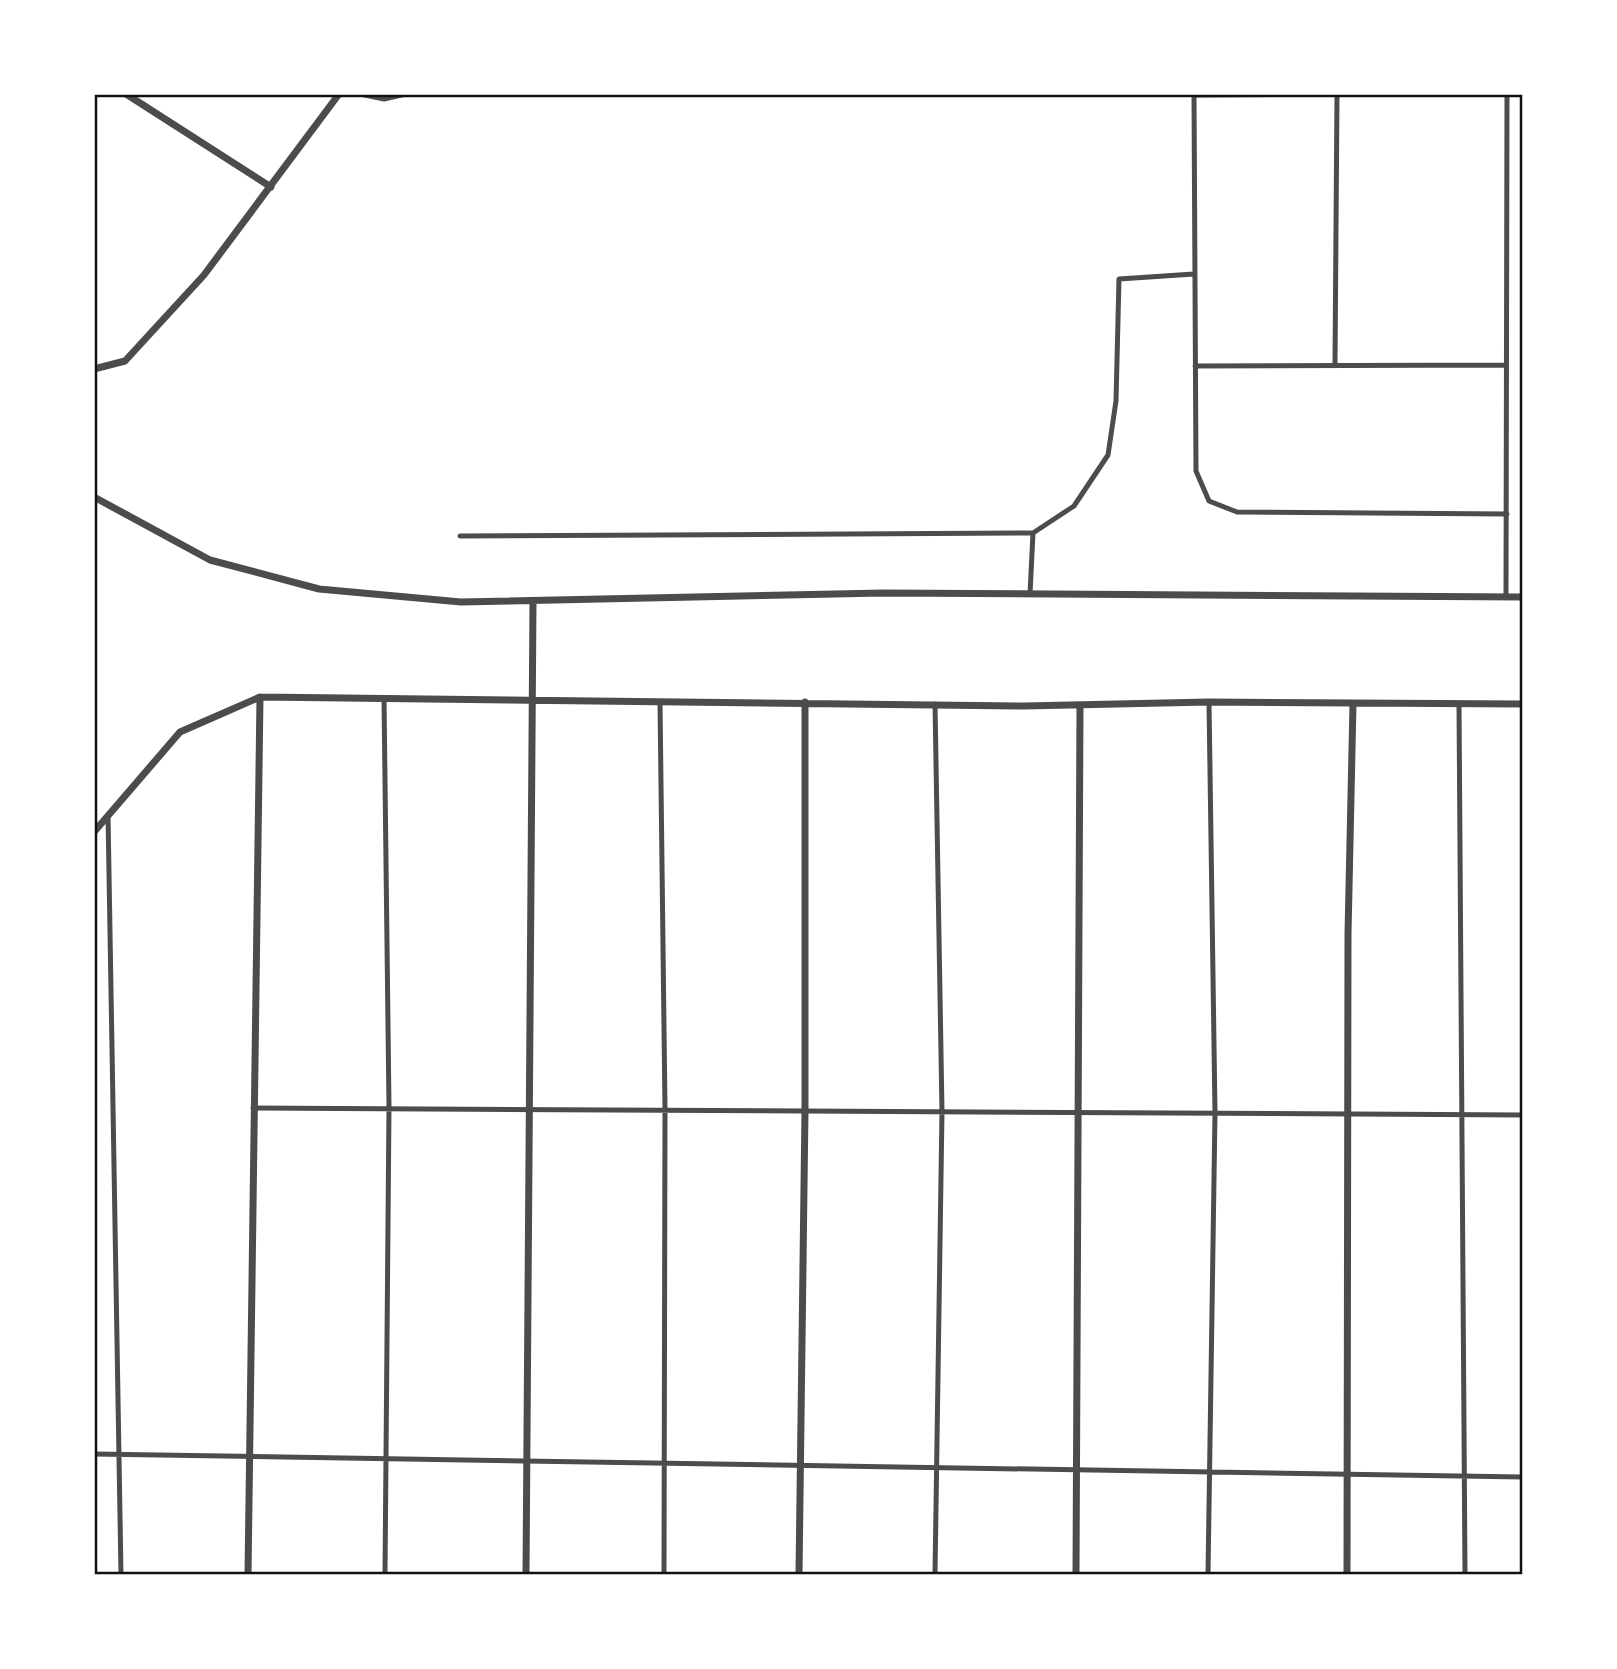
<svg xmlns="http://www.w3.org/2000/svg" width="1617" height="1669" font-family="Ubuntu,sans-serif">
  <rect width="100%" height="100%" fill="#fff"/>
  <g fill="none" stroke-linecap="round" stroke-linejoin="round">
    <path stroke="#4c4c4c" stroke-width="5" d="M360,94L384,99L406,94
      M1194,94L1196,471L1209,501L1237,512L1507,514
      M1194,95L1343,94
      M1335,365L1337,94
      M1195,366L1506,365
      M460,536L1033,533L1074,506L1108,455L1116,401L1119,279L1194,274
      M1030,594L1033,533
      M1506,597L1507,94
      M384,698L389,1107L385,1574
      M660,702L665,1109L664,1574
      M1459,703L1465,1574
      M108,815L121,1574
      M253,1108L1522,1115
      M94,1454L1522,1477
      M935,1574L942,1111L935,704
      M1208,1574L1215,1113L1209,702"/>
    <path stroke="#4c4c4c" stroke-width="7" d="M126,94L271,187
      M94,369L125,361L204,275L339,94
      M94,497L210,560L319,589L461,602L883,593L1522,597
      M94,832L180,732L260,697L1024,706L1209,702L1522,704
      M248,1574L260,697
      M526,1574L533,601
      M799,1574L805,1110V702
      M1076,1574L1080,706
      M1347,1574L1348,934L1353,704"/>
  </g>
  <rect width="1617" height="1669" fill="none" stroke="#ffffff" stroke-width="192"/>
  <rect x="96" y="96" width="1425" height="1477" fill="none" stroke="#111" stroke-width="2.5"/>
</svg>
